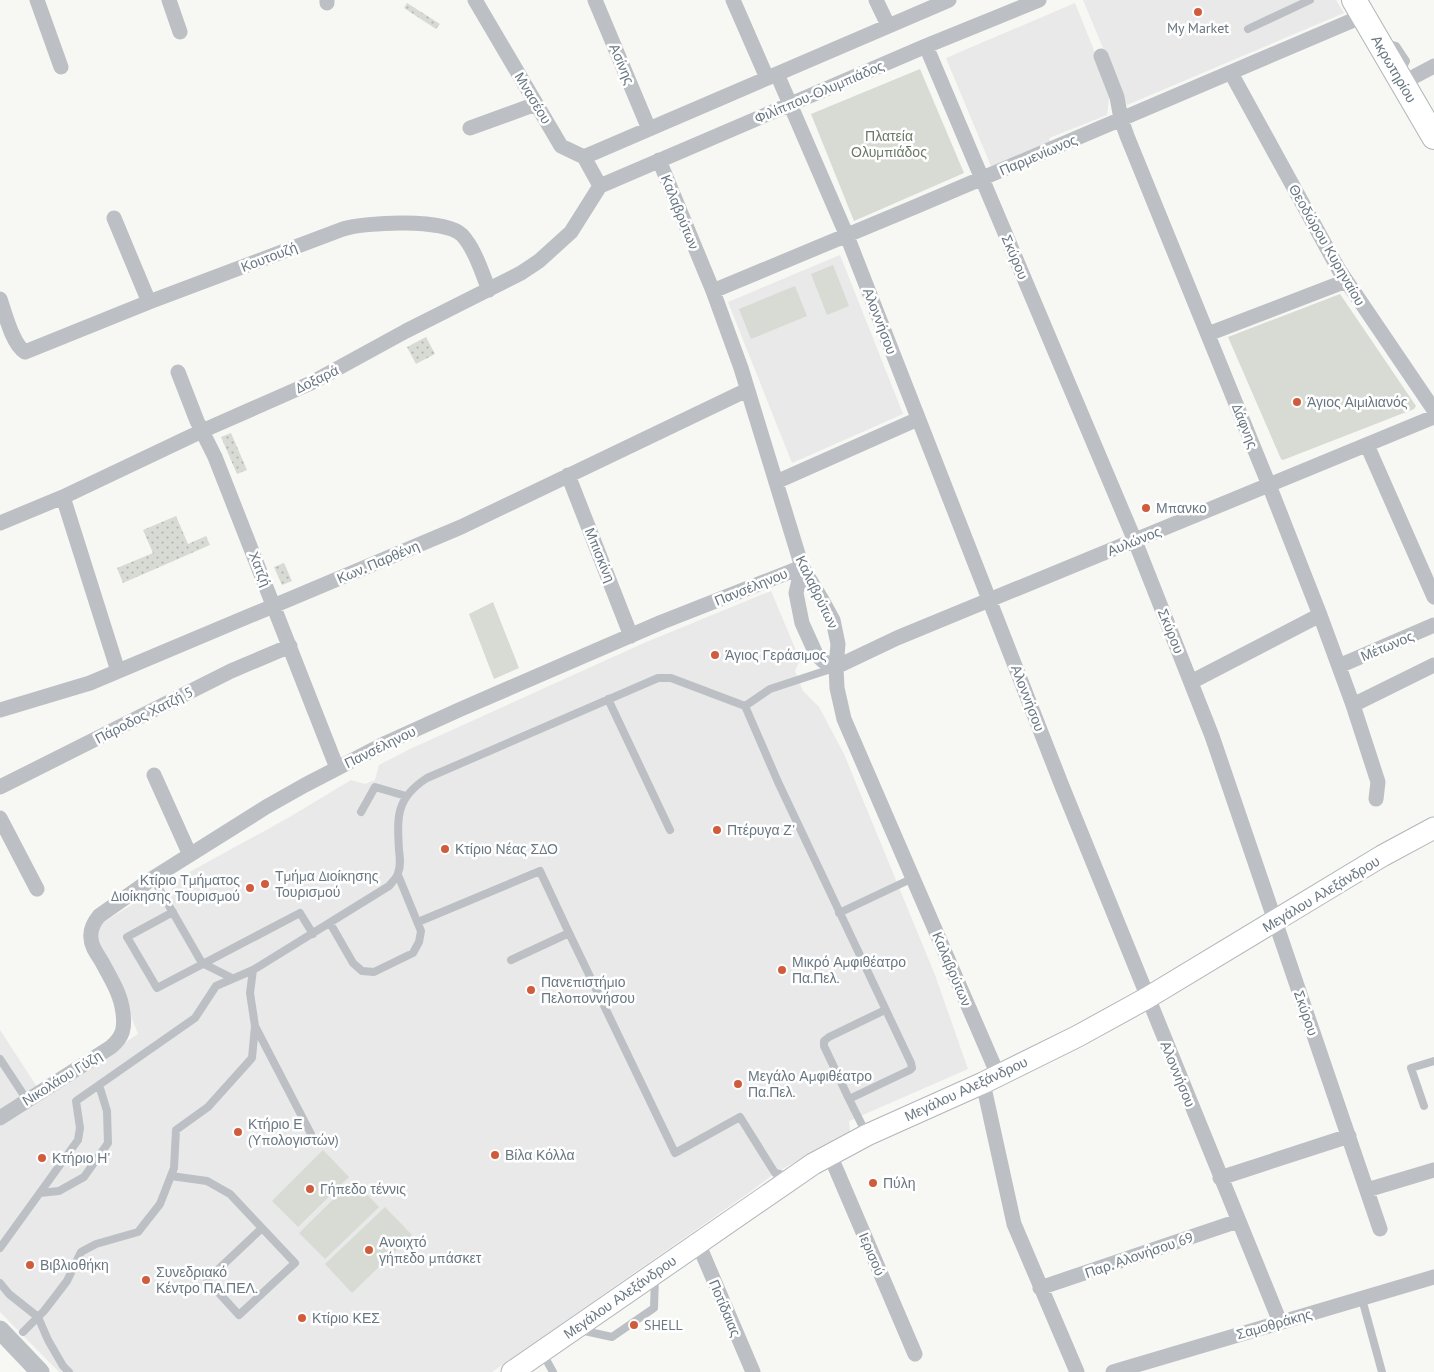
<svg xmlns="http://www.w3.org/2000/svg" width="1434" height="1372" font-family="'PT Sans',sans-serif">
  <defs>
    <pattern id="grass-dots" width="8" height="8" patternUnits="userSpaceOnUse" patternTransform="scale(1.25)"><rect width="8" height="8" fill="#d7dbd4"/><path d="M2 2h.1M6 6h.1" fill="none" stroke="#b2b6b1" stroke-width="1.8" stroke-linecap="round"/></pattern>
  </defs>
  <rect width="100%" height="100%" fill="#f7f7f4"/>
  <path fill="#e8e9e8" d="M1083,0H1336L1344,13L1127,105Z
    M1075,3L1110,90L1107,115L1049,138L1050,142L991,166L946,58Z
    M840,255L903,414L792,463L728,302Z
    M771,591L800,660L795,671L803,691L819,707L844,754L935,975L968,1069L849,1121L850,1132L775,1173L750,1192L492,1372H59L0,1312V1030L43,1096L138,1034L125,1000L100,951L97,935L99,925L141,899H147L156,903L171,895L173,881L288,818L351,780L365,784L375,780L379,765L410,749L644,643Z"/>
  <path fill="url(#grass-dots)" d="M407,3L440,24L436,29L404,8Z
    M426,337L435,354L416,364L407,347Z
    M231,433L247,470L237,474L221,437Z
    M176,516L188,544L206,536L210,545L123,583L117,568L153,553L143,530Z
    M284,563L292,581L282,585L274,567Z"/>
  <path fill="#d7dbd4" d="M920,69L964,173L854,221L811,114Z
    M833,265L849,306L827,315L811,274Z
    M795,286L807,316L751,339L739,309Z
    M1340,294L1416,406L1414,409L1283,460L1281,459L1228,337Z
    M493,602L519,668L494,679L469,614Z
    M323,1150L349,1177L298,1227L272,1201Z
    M353,1180L379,1207L325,1259L299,1233Z
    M385,1207L412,1235L352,1293L325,1264Z"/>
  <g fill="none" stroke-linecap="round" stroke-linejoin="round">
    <defs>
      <path id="secondary" d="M512,1372L813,1164L867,1135L983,1083L1078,1036L1147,998L1382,856L1434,828"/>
      <path id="primary" d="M1354,0L1434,137"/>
    </defs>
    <use href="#secondary" stroke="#b1b6ba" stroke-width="23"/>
    <use href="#primary" stroke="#b0b5b8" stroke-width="26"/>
    <path stroke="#bcc0c4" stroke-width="8" d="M1248,29L1310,0
      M1386,43L1396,46L1406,61L1400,72
      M608,699L670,830
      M745,706L770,689L834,668
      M361,812L375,787L406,796
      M153,878L202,963L232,978
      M173,912L127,937L157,988L300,913L313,934
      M839,913L913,878
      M418,922L540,871L569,933
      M330,923L353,963L362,971L374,972L413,953L419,942L421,931L398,875
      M511,960L569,933L675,1153L740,1117L775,1173L788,1176
      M255,1026L311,1134
      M0,1059L27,1100
      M849,1099L824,1046V1041L829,1037L885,1010
      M1424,1106L1411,1068L1434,1061
      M171,1176L207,1181L230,1194L295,1263L239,1315L207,1280L262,1228
      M40,1193L59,1191L84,1177L108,1143L107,1111L99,1085
      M0,1248L78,1140L80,1128L76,1101L195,1018L216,986L253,970
      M0,1283L9,1294L38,1317L48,1340L63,1366L69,1372
      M1362,1299L1382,1372
      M580,1330L612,1337L654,1308L655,1276
      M23,1332L44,1311L67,1281L81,1252L96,1244L138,1232L160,1204L174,1168L176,1130L208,1107L252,1058L255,1026L250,993L253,970L389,886C392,882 397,878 398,873C401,866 400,858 399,850C397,816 396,798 427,778L658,678H671L745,706L778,782L911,1063L912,1068L910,1070L849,1099L866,1133
      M543,1354L553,1372"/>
    <path stroke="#bcc0c4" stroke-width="15" d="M37,0L61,67
      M169,0L180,32
      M475,0L561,146L584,157L600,186
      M595,0L649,129
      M733,0L767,78
      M876,0L888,25
      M327,3V0
      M926,46L1135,541L1212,736L1380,1229
      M1101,56L1117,97L1121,119L1127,136L1269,485L1320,615L1353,705L1378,782L1376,799
      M1231,73L1339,270L1434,410
      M777,74L847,236L1062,786L1280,1322
      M1402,83L1434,66
      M470,128L536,104
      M584,157L949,0
      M659,160L713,291L741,368L802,567L822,600L833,620L838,644L836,667L837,688L844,719L998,1075
      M600,186L926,46L1039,0
      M114,218L149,302
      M713,291L917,206L1363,16
      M0,299C5,313 12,344 25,352L149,302L343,229C365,222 445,218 462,235C475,249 482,273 489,290
      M1208,334L1346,281
      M178,372L197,421L215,457L337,768
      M1367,445L1434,597
      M568,475L631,636
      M776,482L918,419
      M63,497L118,671
      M0,523L63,497L202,431L311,383L406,331L521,273L539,261L571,232L600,186
      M802,567L796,593L802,623L816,654L823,661L836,667
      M1339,666L1434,625
      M836,667L897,638L1434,417
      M1191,682L1320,615
      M1353,705L1434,665
      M0,710L90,683L461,527L747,390
      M154,775L190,855
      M0,787L231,671L290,646
      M0,818L37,889
      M983,1083L1014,1224L1077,1372
      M0,1118L111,1047C123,1037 125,1028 123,1013C121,994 111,979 102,962C98,955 91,947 91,938C90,930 94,922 99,916L153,878L266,807L305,785L386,743L461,709L662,622L802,567
      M830,1155L915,1354
      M1220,1178L1349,1136
      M1367,1190L1434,1170
      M698,1243L753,1372
      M1040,1288L1238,1221
      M1113,1372L1434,1277"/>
    <path stroke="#bcc0c4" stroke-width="19" d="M0,1330L40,1372"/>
    <use href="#secondary" stroke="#fff" stroke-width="21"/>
    <use href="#primary" stroke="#fff" stroke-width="24"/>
  </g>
  <g fill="#cf5c3c" stroke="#fff" stroke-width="2">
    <circle cx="1198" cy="12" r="5"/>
    <circle cx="1297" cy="402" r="5"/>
    <circle cx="1146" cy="508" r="5"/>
    <circle cx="715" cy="655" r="5"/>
    <circle cx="717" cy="830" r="5"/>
    <circle cx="445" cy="849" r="5"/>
    <circle cx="265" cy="884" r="5"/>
    <circle cx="250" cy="888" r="5"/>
    <circle cx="782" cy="970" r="5"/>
    <circle cx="531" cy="990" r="5"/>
    <circle cx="738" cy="1084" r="5"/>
    <circle cx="238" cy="1132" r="5"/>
    <circle cx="495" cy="1155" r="5"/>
    <circle cx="42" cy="1158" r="5"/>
    <circle cx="873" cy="1183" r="5"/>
    <circle cx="310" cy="1189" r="5"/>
    <circle cx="369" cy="1250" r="5"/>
    <circle cx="30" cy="1265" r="5"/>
    <circle cx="146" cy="1280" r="5"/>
    <circle cx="302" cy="1318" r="5"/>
    <circle cx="634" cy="1325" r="5"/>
  </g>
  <g text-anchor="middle" stroke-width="5" stroke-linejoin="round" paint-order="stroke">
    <g font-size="14" fill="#697782" stroke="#fff" text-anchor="start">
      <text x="1198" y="33" text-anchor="middle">My Market</text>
      <text x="1307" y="407">Άγιος Αιμιλιανός</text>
      <text x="1156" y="513">Μπανκο</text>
      <text x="725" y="660">Άγιος Γεράσιμος</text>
      <text x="727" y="835">Πτέρυγα Ζ'</text>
      <text x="455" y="854">Κτίριο Νέας ΣΔΟ</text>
      <text x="275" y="881">Τμήμα Διοίκησης<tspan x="275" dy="16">Τουρισμού</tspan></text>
      <text x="240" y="885" text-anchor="end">Κτίριο Τμήματος<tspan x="240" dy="16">Διοίκησης Τουρισμού</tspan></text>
      <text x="792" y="967">Μικρό Αμφιθέατρο<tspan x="792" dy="16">Πα.Πελ.</tspan></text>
      <text x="541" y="987">Πανεπιστήμιο<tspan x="541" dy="16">Πελοποννήσου</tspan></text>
      <text x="748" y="1081">Μεγάλο Αμφιθέατρο<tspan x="748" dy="16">Πα.Πελ.</tspan></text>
      <text x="248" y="1129">Κτήριο Ε<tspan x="248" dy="16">(Υπολογιστών)</tspan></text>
      <text x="505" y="1160">Βίλα Κόλλα</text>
      <text x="52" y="1163">Κτήριο Η'</text>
      <text x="883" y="1188">Πύλη</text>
      <text x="320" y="1194">Γήπεδο τέννις</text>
      <text x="379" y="1247">Ανοιχτό<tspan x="379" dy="16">γήπεδο μπάσκετ</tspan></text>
      <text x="40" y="1270">Βιβλιοθήκη</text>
      <text x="156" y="1277">Συνεδριακό<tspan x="156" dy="16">Κέντρο ΠΑ.ΠΕΛ.</tspan></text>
      <text x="312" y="1323">Κτίριο ΚΕΣ</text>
      <text x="644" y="1330">SHELL</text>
    </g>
    <g font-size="14" fill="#697782" stroke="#fff">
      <text transform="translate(622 64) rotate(67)" y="5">Ασίνης</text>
      <text transform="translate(1394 69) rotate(60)" y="5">Ακρωτηρίου</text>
      <text transform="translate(819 92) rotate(-23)" y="5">Φιλίππου-Ολυμπιάδος</text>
      <text transform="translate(533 98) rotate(59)" y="5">Μνασέου</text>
      <text transform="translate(1038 155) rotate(-23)" y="5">Παρμενίωνος</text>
      <text transform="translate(680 212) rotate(68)" y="5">Καλαβρύτων</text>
      <text transform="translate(1327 245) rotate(60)" y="5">Θεοδώρου Κυρηναίου</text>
      <text transform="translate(269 257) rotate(-21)" y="5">Κουτουζή</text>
      <text transform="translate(1015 257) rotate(67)" y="5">Σκύρου</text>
      <text transform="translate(880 321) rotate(69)" y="5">Αλοννήσου</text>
      <text transform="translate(317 379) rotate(-26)" y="5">Δοξαρά</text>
      <text transform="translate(1245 426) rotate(68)" y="5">Δάφνης</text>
      <text transform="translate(1134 541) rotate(-22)" y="5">Αυλώνος</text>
      <text transform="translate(600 555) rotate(68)" y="5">Μπισκίνη</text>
      <text transform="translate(378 562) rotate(-23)" y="5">Κων. Παρθένη</text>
      <text transform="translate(260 569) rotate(68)" y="5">Χατζή</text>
      <text transform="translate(751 587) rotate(-22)" y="5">Πανσέληνου</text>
      <text transform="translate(817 592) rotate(64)" y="5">Καλαβρύτων</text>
      <text transform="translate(1171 631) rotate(68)" y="5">Σκύρου</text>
      <text transform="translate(1387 646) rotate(-23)" y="5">Μέτωνος</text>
      <text transform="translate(1028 698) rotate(69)" y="5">Αλοννήσου</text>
      <text transform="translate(144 715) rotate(-27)" y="5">Πάροδος Χατζή 5</text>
      <text transform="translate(380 747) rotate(-26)" y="5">Πανσέληνου</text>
      <text transform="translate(1321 894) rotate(-31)" y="5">Μεγάλου Αλεξάνδρου</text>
      <text transform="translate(952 969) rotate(67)" y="5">Καλαβρύτων</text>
      <text transform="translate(1306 1013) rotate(71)" y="5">Σκύρου</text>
      <text transform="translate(1178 1074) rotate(68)" y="5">Αλοννήσου</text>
      <text transform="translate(62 1078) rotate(-32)" y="5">Νικολάου Γύζη</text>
      <text transform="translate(966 1089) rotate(-25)" y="5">Μεγάλου Αλεξάνδρου</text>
      <text transform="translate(872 1254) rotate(67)" y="5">Ιερισού</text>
      <text transform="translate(1139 1255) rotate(-19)" y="5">Παρ. Αλονήσου 69</text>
      <text transform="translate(620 1297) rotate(-35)" y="5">Μεγάλου Αλεξάνδρου</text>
      <text transform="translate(725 1308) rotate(67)" y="5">Ποτίδαιας</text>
      <text transform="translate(1274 1324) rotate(-16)" y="5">Σαμοθράκης</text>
    </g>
    <g font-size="14" fill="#6b7a67" stroke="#fff">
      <text x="889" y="141">Πλατεία<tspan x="889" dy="16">Ολυμπιάδος</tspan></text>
    </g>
  </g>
</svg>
